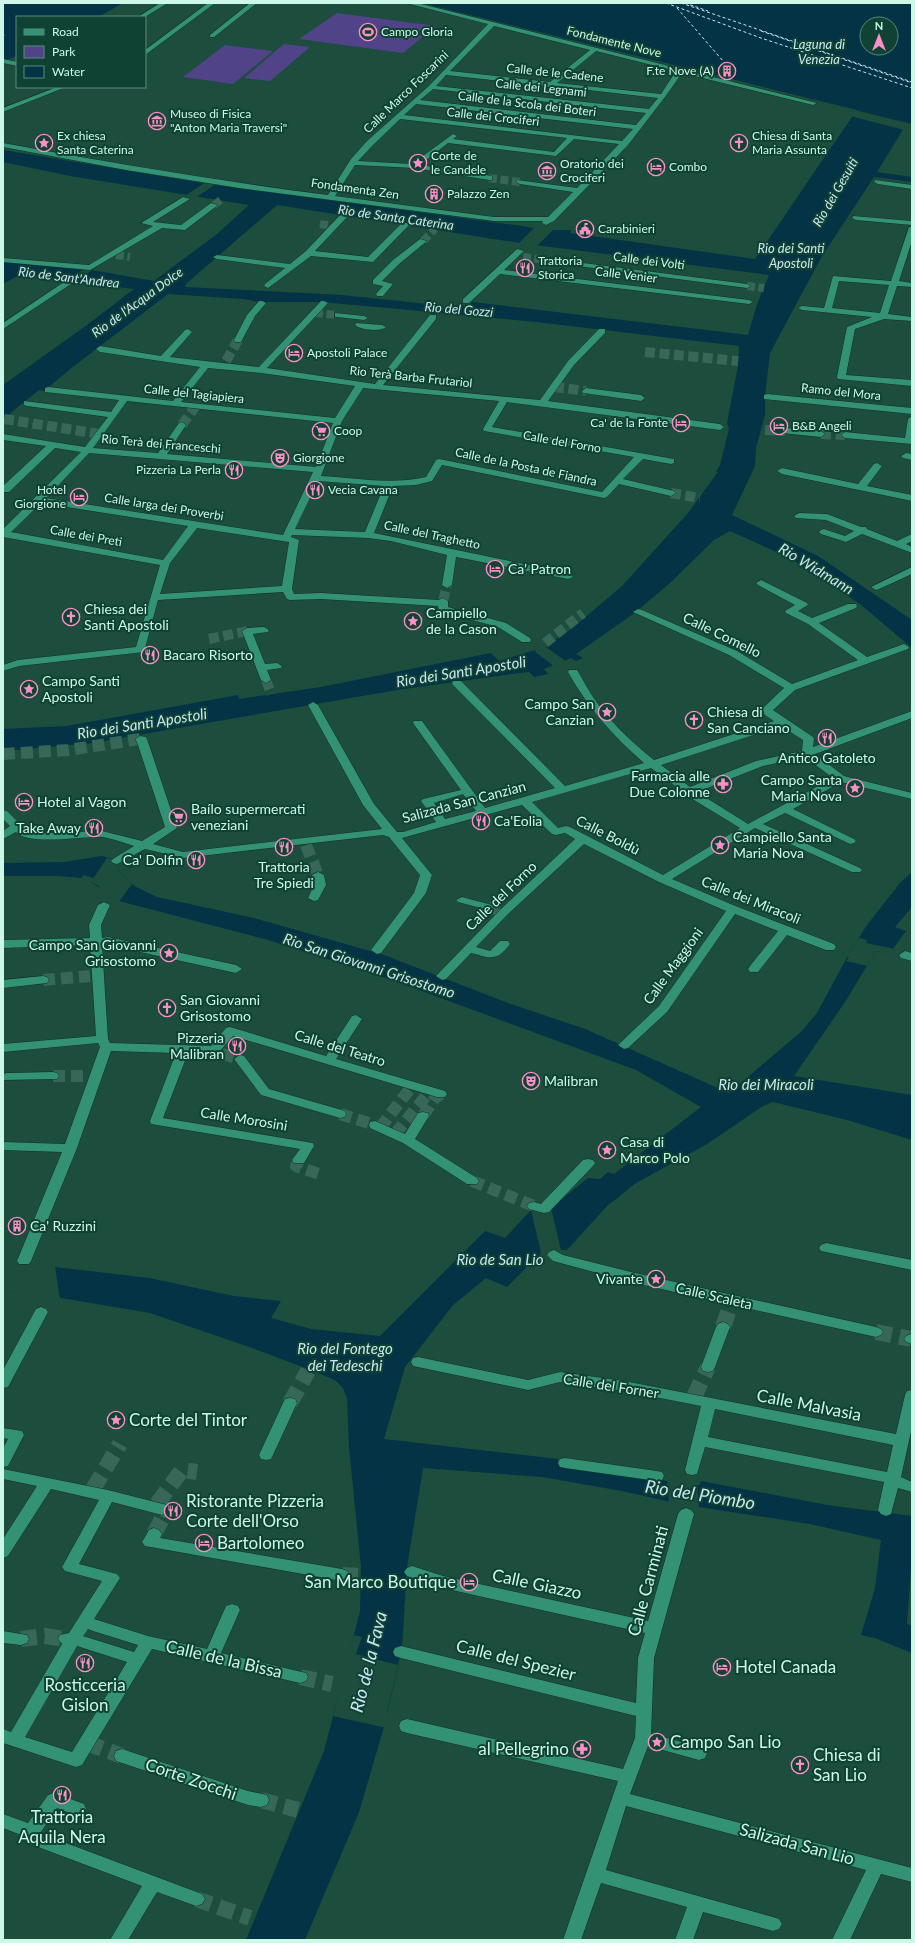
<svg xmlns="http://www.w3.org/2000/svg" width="915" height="1943" font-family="Lato,sans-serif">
  <rect width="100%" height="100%" fill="#1c4d3d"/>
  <path fill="#504388" d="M337,13L436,26L403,53L299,39Z
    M284,44L310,47L270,81L244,78Z
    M225,45L273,51L233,84L183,77Z"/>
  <path fill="#033345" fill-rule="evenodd" d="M3,3H123L98,17H17V56L3,61V37L7,35L3,34Z
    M422,3H912V124L907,123L877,172L912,177V182L874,177L822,256L770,353L765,395V415L756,448L755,466L732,515L818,556L912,620V648L860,604L808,570L790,558L730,531L714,540L670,583L633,614L576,654L583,658L576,661L571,658L544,669L548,674L534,677L529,672L519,673L397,690L92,743L3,751V729L67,726L238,695L239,699L321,687L491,653L499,661L545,647L574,627L623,585L688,513L718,472H716L720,465L729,429L727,423L738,366L739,346L536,322L377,307L320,302H260L243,299L168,294L69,370L44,391L39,390L3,419V385L87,325L134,289L19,275L3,284V262L92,270L154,281L217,234L249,205L70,176L3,162V150L215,185L552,230H571L570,233L755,259C789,210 824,157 857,110ZM867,24H891V48H867ZM277,205L520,243L769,275L756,307L748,335L472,302C465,308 456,306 447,306L342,295L185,287L187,283Z
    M102,856L127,863L134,867L118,871L134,886L157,897L254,918L384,955L508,1003L585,1029L729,1093L802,1031L817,1013L850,952L867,925L900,883L912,872V907L895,927L906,931L889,954L876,951L845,1002L794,1076L912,1095V1140L847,1120L773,1102L763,1106L707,1144L636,1183L606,1207L567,1250L541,1253L507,1287L486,1278L453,1305L405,1367L384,1439L558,1459V1465L699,1485L701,1481L827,1505L912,1516V1554L907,1624L912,1626V1653L875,1638L861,1635L875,1588L881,1540L810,1524L680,1504L622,1491L542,1477L423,1468L407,1567L402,1648L384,1727L359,1812L305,1940H246L324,1751L360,1611L361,1567L349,1447L347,1398L343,1388L335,1380L313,1371L255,1349L150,1313L61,1298L3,1291V1261L149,1278L234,1296L281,1301L271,1318L311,1329L380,1336L485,1231L505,1238L531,1210L551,1208L588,1178L600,1179L608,1172L614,1174L701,1107L636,1070L487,1015L389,979L265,939L119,901L91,882L94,878L84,875L81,878L58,876H3V863L64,862Z"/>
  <path fill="#1c4d3d" d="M818,101L912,124V126L908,125L904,130L850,116L853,111L815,102Z
    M206,182L217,183L197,197H183Z
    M524,225L552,228L554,229L538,245L534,246L518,244L534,228L523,226Z
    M85,268L94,269L72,284L63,283Z
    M469,301L472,302L465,306H447L438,316L431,315L439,305L428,304L429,302L461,305Z
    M546,644L548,645L546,647L567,662L555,667L534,651H536L534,649Z
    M107,858L127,863L134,867L118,871L132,884L118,903L99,888V886L91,882Z
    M859,938L867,940L866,943L895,949L891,955L876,951L867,966L846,961L849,957L847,956L848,951L850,952Z
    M533,1208H551L561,1250H567L565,1252L539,1255L541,1253L531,1210Z
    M16,1260L55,1266L60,1300L36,1298L37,1296L3,1291V1261L16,1262Z
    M657,1477L697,1483L699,1508L696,1509L680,1506V1504L669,1502L667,1481L657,1479Z
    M354,1635L362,1637L356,1654L398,1665L387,1713L389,1714L386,1728L333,1716L338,1695L336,1694Z"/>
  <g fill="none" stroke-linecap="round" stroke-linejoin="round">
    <path stroke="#cae6f3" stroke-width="1" stroke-dasharray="3 2.5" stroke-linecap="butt" d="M666,3L761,38L912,88
      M681,3L912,82
      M685,3L708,11
      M677,8L730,69
      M761,31L912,83"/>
    <path stroke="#376756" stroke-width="8" stroke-dasharray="8 3.5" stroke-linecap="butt" d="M489,178L520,182
      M214,205L221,200
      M320,224L332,226
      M423,241L435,229
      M116,255L130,257
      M523,257L547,260
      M747,286L764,288
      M315,313L338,315"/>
    <path stroke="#376756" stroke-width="10" stroke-dasharray="10 4.5" stroke-linecap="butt" d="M645,352L738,361
      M226,361L238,340
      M554,387L586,391
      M4,419L100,434
      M182,425L195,407
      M765,430L785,431
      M821,434L845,435
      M671,493L700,498
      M443,601L447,585
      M209,639L247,631
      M545,643L583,613
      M266,680L271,694"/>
    <path stroke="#376756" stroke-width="12" stroke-dasharray="12 6" stroke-linecap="butt" d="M3,754L68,750L140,739
      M306,845L318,875
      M488,907L501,911
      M43,980L90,976
      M222,1054L240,1059
      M53,1076H83
      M340,1114L375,1125
      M423,1116L435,1098L441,1094
      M380,1128L412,1086
      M395,1134L430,1091
      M299,1160L296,1166L322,1175
      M472,1181L534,1206"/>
    <path stroke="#376756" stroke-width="16" stroke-dasharray="16 8" stroke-linecap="butt" d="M723,1327L731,1304
      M876,1332L911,1339
      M694,1397L708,1367
      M290,1403L308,1371
      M93,1489L120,1444
      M157,1504L182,1470L197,1472
      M154,1534L167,1510L162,1509
      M342,1575L362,1576
      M21,1639L45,1636L65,1639
      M300,1677L332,1684
      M87,1743L122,1756
      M261,1800L298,1810
      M196,1899L250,1918"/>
    <defs>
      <path id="street" d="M160,3L166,4L145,17H138Z
        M208,3H215L145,55V50Z
        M250,3H257L214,37H210V35Z
        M406,3H417L817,103L813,105L682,73L665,97L628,145L554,221L546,225L542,223L543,221H494L239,188L126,170L3,147V143C111,163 219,181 328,195L351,159L367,141L429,86L488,24ZM494,26L590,50L550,82L450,71ZM596,51L676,71L661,94L557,83ZM446,75L546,86L549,88L553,86L658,98L649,109L436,86ZM433,89L646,113L636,125L420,100ZM416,104L633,129L622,141L404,115ZM400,119L567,138L554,152L453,139L457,136L453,134L412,164L358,161L373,145ZM574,139L619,144L577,188L517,180L516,182L520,184L573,192L548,217H494L335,196L355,165L414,168L489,180H492V176L420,165L448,143L556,156Z
        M3,59L17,62V66L3,63Z
        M57,87H66L3,112V108Z
        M875,180L912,185V189L878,184L874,182Z
        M183,197L190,199L153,222L181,225L211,203L218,205L185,230L162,228L90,270L3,262V258L89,265L153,226L141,223Z
        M341,214L348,216L315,251L368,257L403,222L410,224L373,262L311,256L268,288L264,286L265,284L285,268L217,259L213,257L217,255L290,264L306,251Z
        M853,216L912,221V225L856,220L852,218Z
        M909,227H912V241L899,281L912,283V287L897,286L888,314L912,317V321L884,319L855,329L846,375L912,380V386L838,379L837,377L847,327L872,317L802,310L798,308L802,306L824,308L833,276L891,281ZM839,281L889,285L880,313L832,308Z
        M420,239L427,241L399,264L382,281L393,284L383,296H377L376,294L383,286L373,284V280L393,260Z
        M517,249L524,251L504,270L749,300L753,302L749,304L500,274L469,303H463V299Z
        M544,258L747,284L751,286L747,288L547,262L543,260Z
        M64,282H67L71,284L3,329V323Z
        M259,301H262L266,303L255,316L241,342H235L234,340L247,315Z
        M321,301H324L328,303L267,368L375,384L430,315H436V319L383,385L540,400L568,361L599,329H605V333L574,365L548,401L720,424L724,427L720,430L507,402L492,427L674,459V463L671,464L643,459L623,479L674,491L676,493L671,496L619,484L607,497L604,498L442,465L432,481L416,485L393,486L374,533L568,573L573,576L571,578L568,579L456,557L452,585L447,588L442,585L447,555L391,541L368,538L292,535L291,537L299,540L292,589L294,594L321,593L439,600L443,598L448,601V607L506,623L530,638L531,640L530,642H522L498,627L439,611L438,606L321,599L290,600L287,599L283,592L158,600L144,652L19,666L3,671V665L18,660L136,647L160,565L3,537V529L81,452L55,448L9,492H3V486L46,446L3,440V434L85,447L108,417L27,406L24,405V401L111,412L119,400L45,392V388L48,387L173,401L200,367L100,352L96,349L100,346L161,356L185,330L188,329L192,332L170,357L259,367ZM208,368L261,373L355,386L335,418L181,402ZM363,388L499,401L483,429L484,431L634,457L602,492L439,459L436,460L426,477C391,485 356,478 321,476L342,421ZM127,401L333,423L316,467L167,454L186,425L182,422L179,423L158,453L93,448ZM89,453L313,472L283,535L46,498ZM318,481L384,486L365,532L295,529ZM41,503L188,526L163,560L11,532ZM197,528L289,542L282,586L160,594L170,563Z
        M335,313L364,316L368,318L364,320L338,317H335Z
        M356,323L382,325L386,327C381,332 360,330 355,325Z
        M586,388L641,395L645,398L641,401L583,393L582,391Z
        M767,394L912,408V414L764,399V395Z
        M912,416V444L845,438L841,435L845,432L905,438L908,419Z
        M785,428L821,431L825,434L821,437L782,433V429Z
        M906,453L912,454V460L903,458L901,456Z
        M877,463L882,466L867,486L912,495V501L782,474L777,471L782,468L858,484L874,464Z
        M799,513L827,514L861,527H866L867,529L897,541L912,534V541L906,544L912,547V553L862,534L846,542L821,534L819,532L821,530L824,529L845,536L854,531L826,520L796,518L794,516Z
        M912,567V574L879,589L876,590L871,587Z
        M761,580L807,603L808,605L798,611L812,618L848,604H856L857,606L856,608L819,623L867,657L904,644L909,647L908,649L795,690L773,710L813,737L814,739L813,747L912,711V718L815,754L844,776L912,793V799L841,782L793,809L854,839L856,841L854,843L850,844L785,813L763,824L860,868L862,870L860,872H852L755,828L672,879L733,905L834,944L836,947L834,950H826L787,935L758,972H750L748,969L750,966L778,931L735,914L667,1012L628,1048L624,1049L618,1045L659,1006L726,911L659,882L584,844L508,914L476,947L490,951L500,941H508L510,944C497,962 490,958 471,953L446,979L442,980L436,976L500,910L575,839L565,833L556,835L552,834L522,805L402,838L432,875L426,893L381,953L377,954L371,950L414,893L420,875L389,837L383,835L183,858L145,849L117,864L113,863L111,861L113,859L134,846C124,843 112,838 101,837C81,836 29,846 16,832L3,839V831L10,826L3,819V810L7,811L27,831L52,833L102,831L142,841L165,827L137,742L135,739L140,736L146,737L147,739L177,828L153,844L183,852L382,829L363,805L308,705L313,702L318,705L374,804L397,832H403L436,822L421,801L423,799L461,790L413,723L414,721H422L485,808L555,788L453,685L452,683L453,681H461L565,786L644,763C613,736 588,708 568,672L569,670H577C582,678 586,686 591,694C607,719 631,742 654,760L774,721L765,715L762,709L784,688L729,655L633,612L638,609L642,610L737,651L792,684L858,660L808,624L786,613L785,611L795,605L758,585L756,583ZM781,726L803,740L802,751L756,761L690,787L661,765ZM805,757L833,778L748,824L697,792L763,766ZM651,768L694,800L740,828L663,875L570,827L566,826L558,828L532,802ZM463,794L476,811L445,819L434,803Z
        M264,627L269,630L268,632L253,634L265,664L277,663L282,666L281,668L267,670L271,680L266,683L261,680L242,631L247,628Z
        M318,872L324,875L326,885L318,900L314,901L308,898L314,885L312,875Z
        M462,897L492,905L494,907L488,910L458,902L456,900Z
        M104,902L110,905L101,925L102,938L108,937L236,965L242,969L236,973L108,945H102L108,1039L110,1043L211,1046L226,1028L230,1027L326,1056L352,1016L356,1015L362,1019L336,1059L445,1091L447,1094L445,1097H437L233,1036L218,1053H188L163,1118L313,1143L314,1146L304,1163H294L292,1160L300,1149L151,1124L150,1121L176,1053L111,1051L77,1148L31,1261L29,1264H19L17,1261L62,1152L3,1150V1142L65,1144L100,1047L98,1043L3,1052V1044L96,1036L90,945L3,948V940L90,938L89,925L98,905Z
        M905,951L912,953V961L901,958L899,955Z
        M43,976L47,977L49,980L47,983L3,988V980Z
        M240,1055L244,1056L269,1089L345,1111L346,1114L345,1117L340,1118L261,1095L234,1059Z
        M53,1072L57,1073L59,1076L57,1079L3,1080V1074L7,1073Z
        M423,1112L428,1113L429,1116L415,1139L477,1178L479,1181L477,1184H467L403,1143L370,1128L369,1125L370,1122L375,1121L405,1134L418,1113Z
        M588,1159L593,1160L595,1163L593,1166L549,1212L544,1213L529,1209L527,1206L529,1203L534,1202L541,1204L583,1160Z
        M826,1243L912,1260V1270L821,1251L819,1248L821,1245Z
        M554,1250L563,1255L635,1273L876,1327L881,1329L883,1332L881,1335L876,1337L635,1283L553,1261L547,1255L549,1252Z
        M41,1307L46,1309L48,1312L8,1387L3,1388V1370L36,1309Z
        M723,1322L728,1324L730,1327L715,1367L713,1371L708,1372L703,1371L701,1367L716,1327L718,1324Z
        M911,1334H912V1344L906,1342L904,1339L906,1336Z
        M418,1357L528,1380L560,1372L624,1381L896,1434L905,1395L907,1391L912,1390V1427L901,1477L912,1482V1492L898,1488L891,1514L886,1516L881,1514L878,1510L884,1482L705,1447L697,1474L692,1475L687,1474L685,1470L701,1406L624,1391L560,1382L528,1390L413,1366L411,1362L413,1358ZM715,1409L893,1445L887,1472L708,1437Z
        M290,1398L295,1399L297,1403L273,1455L271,1459L266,1460L261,1459L259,1455L283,1403L285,1399Z
        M3,1428L22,1431L24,1435L8,1466L3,1467V1448L8,1439L3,1438Z
        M565,1458L657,1471L662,1472L664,1476L662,1480L657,1481L565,1468L560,1467L558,1463L560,1459Z
        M3,1469L108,1490L167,1505L170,1509L167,1513L162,1515L112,1502L79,1564L117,1574L120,1578L94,1619L148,1636L207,1649L226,1606L232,1604L238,1606L240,1610L221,1653L306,1673L308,1677L306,1681L300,1683L152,1649L82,1765L76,1767L3,1743V1729L11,1732L62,1644L58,1639L60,1635L69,1633L102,1581L65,1571L62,1567L99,1500L51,1489L8,1556L3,1558V1539L37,1486L3,1479ZM88,1629L93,1631L138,1645L134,1652L83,1636ZM77,1646L127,1662L72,1752L25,1737Z
        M686,1508L691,1510L694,1514L654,1658L651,1734L705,1748L707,1753L705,1758L699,1760L648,1746L630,1794L912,1868V1882L881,1874L850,1940H832L866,1870L626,1806L606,1870L773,1917L779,1919L782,1924L779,1929L773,1931L703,1912L693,1940H675L687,1907L601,1883L581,1940H563L618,1781L407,1733L401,1731L399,1726L401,1721L407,1719L623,1769L635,1738L636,1716L401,1658L395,1656L393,1652L395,1648L401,1646L636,1703L638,1658L645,1633L443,1588L407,1576L404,1572L407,1568L412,1566L443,1576L648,1621L678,1514L681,1510Z
        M154,1528L159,1530L162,1534L160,1538L342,1569L347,1571L350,1575L347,1579L342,1581L145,1546L142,1542L149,1530Z
        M3,1631L27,1635L29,1639L27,1643L21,1645L3,1643Z
        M122,1749L248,1791L267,1795L269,1800L267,1805L261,1807L248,1805L116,1761L114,1756L116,1751Z
        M54,1793L84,1804L86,1809L84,1814L78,1816L57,1808L41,1832L42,1834L202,1894L205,1899L202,1904L196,1906L157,1892L128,1940H110L142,1886L30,1844L26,1837L3,1828V1814L28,1823L48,1795Z"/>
    </defs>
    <use href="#street" stroke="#122f26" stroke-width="1"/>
    <use href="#street" fill="#339174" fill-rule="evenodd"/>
  </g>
  <defs>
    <symbol id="stadium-ring" viewBox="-11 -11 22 22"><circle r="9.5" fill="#0f4233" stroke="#fb8fc6" stroke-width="1.5"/><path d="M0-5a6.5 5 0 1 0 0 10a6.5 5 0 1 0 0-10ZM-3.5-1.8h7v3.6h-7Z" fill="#fb8fc6"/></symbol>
    <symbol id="building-ring" viewBox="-11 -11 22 22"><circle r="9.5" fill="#0f4233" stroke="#fb8fc6" stroke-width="1.5"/><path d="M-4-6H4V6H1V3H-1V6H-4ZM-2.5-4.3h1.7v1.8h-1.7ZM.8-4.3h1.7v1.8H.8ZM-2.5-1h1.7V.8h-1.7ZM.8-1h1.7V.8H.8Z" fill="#fb8fc6"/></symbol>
    <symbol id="museum-ring" viewBox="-11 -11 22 22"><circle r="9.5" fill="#0f4233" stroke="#fb8fc6" stroke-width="1.5"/><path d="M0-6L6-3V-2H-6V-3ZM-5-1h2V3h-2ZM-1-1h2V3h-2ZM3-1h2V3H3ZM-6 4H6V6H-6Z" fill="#fb8fc6"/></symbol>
    <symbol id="sight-ring" viewBox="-11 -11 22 22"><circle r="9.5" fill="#0f4233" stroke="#fb8fc6" stroke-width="1.5"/><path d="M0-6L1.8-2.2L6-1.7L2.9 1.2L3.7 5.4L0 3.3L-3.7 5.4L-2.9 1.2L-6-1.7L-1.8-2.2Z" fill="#fb8fc6"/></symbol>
    <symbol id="church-ring" viewBox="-11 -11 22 22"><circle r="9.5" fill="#0f4233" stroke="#fb8fc6" stroke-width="1.5"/><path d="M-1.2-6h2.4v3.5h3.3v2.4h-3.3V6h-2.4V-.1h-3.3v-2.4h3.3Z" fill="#fb8fc6"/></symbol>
    <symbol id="hotel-ring" viewBox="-11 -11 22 22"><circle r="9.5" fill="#0f4233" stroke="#fb8fc6" stroke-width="1.5"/><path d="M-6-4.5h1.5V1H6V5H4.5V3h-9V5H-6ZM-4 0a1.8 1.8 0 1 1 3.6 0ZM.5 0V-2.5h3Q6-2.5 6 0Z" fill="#fb8fc6"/></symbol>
    <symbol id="civic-ring" viewBox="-11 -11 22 22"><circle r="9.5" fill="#0f4233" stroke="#fb8fc6" stroke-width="1.5"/><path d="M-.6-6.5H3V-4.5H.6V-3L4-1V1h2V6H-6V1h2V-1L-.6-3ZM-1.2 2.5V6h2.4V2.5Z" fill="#fb8fc6"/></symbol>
    <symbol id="restaurant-ring" viewBox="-11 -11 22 22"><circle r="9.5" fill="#0f4233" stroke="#fb8fc6" stroke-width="1.5"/><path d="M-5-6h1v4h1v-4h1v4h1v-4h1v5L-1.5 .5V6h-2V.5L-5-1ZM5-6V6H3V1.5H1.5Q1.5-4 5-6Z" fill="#fb8fc6"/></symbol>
    <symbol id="supermarket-ring" viewBox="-11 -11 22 22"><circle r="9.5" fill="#0f4233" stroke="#fb8fc6" stroke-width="1.5"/><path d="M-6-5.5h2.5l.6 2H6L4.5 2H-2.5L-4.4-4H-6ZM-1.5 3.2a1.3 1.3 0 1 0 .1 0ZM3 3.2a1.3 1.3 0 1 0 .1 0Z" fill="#fb8fc6"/></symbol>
    <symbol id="theatre-ring" viewBox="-11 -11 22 22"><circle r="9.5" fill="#0f4233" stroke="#fb8fc6" stroke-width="1.5"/><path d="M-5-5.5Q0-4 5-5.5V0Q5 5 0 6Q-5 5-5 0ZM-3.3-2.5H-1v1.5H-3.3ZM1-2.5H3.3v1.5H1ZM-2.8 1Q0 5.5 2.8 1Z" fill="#fb8fc6"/></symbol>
    <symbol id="pharmacy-ring" viewBox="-11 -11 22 22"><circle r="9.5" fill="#0f4233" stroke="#fb8fc6" stroke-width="1.5"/><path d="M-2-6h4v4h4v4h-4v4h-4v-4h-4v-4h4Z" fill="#fb8fc6"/></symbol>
  </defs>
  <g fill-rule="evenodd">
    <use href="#stadium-ring" x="358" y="22" width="20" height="20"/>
    <use href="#building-ring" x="717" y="61" width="20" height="20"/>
    <use href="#museum-ring" x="147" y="111" width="20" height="20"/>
    <use href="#sight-ring" x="34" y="133" width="20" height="20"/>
    <use href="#church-ring" x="729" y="133" width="20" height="20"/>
    <use href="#sight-ring" x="408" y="153" width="20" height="20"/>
    <use href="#hotel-ring" x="646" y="157" width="20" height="20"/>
    <use href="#museum-ring" x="537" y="161" width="20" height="20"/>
    <use href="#building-ring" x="424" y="184" width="20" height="20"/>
    <use href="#civic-ring" x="575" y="219" width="20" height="20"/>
    <use href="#restaurant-ring" x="515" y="258" width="20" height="20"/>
    <use href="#hotel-ring" x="284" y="343" width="20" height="20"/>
    <use href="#hotel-ring" x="671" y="413" width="20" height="20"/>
    <use href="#hotel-ring" x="769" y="416" width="20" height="20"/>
    <use href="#supermarket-ring" x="311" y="421" width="20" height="20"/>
    <use href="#theatre-ring" x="270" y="448" width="20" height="20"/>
    <use href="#restaurant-ring" x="224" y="460" width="20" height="20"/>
    <use href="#restaurant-ring" x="305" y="480" width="20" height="20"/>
    <use href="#hotel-ring" x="69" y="487" width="20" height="20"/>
    <use href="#hotel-ring" x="485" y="559" width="20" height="20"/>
    <use href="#church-ring" x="61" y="607" width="20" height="20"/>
    <use href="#sight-ring" x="403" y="611" width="20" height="20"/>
    <use href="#restaurant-ring" x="140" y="645" width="20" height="20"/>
    <use href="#sight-ring" x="19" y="679" width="20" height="20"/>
    <use href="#sight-ring" x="597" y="702" width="20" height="20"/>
    <use href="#church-ring" x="684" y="710" width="20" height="20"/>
    <use href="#restaurant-ring" x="817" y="728" width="20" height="20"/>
    <use href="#pharmacy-ring" x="713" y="774" width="20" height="20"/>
    <use href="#sight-ring" x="845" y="778" width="20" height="20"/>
    <use href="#hotel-ring" x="14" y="792" width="20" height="20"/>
    <use href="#supermarket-ring" x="168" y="807" width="20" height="20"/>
    <use href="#restaurant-ring" x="471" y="811" width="20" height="20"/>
    <use href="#restaurant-ring" x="84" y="818" width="20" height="20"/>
    <use href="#sight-ring" x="710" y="835" width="20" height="20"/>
    <use href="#restaurant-ring" x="274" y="837" width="20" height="20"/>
    <use href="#restaurant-ring" x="186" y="850" width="20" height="20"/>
    <use href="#sight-ring" x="159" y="943" width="20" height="20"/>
    <use href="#church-ring" x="157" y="998" width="20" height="20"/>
    <use href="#restaurant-ring" x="227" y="1036" width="20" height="20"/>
    <use href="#theatre-ring" x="521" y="1071" width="20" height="20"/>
    <use href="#sight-ring" x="597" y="1140" width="20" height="20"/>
    <use href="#building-ring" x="7" y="1216" width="20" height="20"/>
    <use href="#sight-ring" x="646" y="1269" width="20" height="20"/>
    <use href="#sight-ring" x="106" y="1410" width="20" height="20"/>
    <use href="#restaurant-ring" x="163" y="1501" width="20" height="20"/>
    <use href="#hotel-ring" x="194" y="1533" width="20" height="20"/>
    <use href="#hotel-ring" x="459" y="1572" width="20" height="20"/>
    <use href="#restaurant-ring" x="75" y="1653" width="20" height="20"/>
    <use href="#hotel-ring" x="712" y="1657" width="20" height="20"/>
    <use href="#sight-ring" x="647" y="1732" width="20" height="20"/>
    <use href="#pharmacy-ring" x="572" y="1739" width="20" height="20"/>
    <use href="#church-ring" x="790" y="1755" width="20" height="20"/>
    <use href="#restaurant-ring" x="52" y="1785" width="20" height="20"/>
  </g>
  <g text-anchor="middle" stroke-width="4" stroke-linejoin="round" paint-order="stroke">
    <g font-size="12" fill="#cdf8e7" stroke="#0f4233" text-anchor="start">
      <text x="381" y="36">Campo Gloria</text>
      <text x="714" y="75" text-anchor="end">F.te Nove (A)</text>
      <text x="170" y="118">Museo di Fisica<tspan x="170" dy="14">"Anton Maria Traversi"</tspan></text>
      <text x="57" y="140">Ex chiesa<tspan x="57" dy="14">Santa Caterina</tspan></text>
      <text x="752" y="140">Chiesa di Santa<tspan x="752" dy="14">Maria Assunta</tspan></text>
      <text x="431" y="160">Corte de<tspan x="431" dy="14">le Candele</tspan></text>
      <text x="560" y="168">Oratorio dei<tspan x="560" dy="14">Crociferi</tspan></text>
      <text x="669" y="171">Combo</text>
      <text x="447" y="198">Palazzo Zen</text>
      <text x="598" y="233">Carabinieri</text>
      <text x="538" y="265">Trattoria<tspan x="538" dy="14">Storica</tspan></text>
      <text x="307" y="357">Apostoli Palace</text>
      <text x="668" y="427" text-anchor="end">Ca' de la Fonte</text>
      <text x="792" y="430">B&amp;B Angeli</text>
      <text x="334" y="435">Coop</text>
      <text x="293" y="462">Giorgione</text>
      <text x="221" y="474" text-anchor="end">Pizzeria La Perla</text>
      <text x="66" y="494" text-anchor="end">Hotel<tspan x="66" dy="14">Giorgione</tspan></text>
      <text x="328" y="494">Vecia Cavana</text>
    </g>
    <g font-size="12" fill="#cdf8e7" stroke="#0f4233">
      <text transform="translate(614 42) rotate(14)" y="4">Fondamente Nove</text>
      <text transform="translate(555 73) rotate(6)" y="4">Calle de le Cadene</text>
      <text transform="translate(541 88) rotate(6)" y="4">Calle dei Legnami</text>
      <text transform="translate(406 92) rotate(-44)" y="4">Calle Marco Foscarini</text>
      <text transform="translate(527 104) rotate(7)" y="4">Calle de la Scola dei Boteri</text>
      <text transform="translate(493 117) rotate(6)" y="4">Calle dei Crociferi</text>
      <text transform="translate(355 189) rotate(8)" y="4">Fondamenta Zen</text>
      <text transform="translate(649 261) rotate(7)" y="4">Calle dei Volti</text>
      <text transform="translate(626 275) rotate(7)" y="4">Calle Venier</text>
      <text transform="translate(411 377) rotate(6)" y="4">Rio Terà Barba Frutariol</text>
      <text transform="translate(841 392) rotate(6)" y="4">Ramo del Mora</text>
      <text transform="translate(194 394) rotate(6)" y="4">Calle del Tagiapiera</text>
      <text transform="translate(562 442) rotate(10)" y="4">Calle del Forno</text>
      <text transform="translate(161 444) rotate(5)" y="4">Rio Terà dei Franceschi</text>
      <text transform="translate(526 467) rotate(12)" y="4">Calle de la Posta de Fiandra</text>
      <text transform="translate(164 507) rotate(9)" y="4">Calle larga dei Proverbi</text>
      <text transform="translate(432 535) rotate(12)" y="4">Calle del Traghetto</text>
      <text transform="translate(86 536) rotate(10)" y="4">Calle dei Preti</text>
    </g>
    <g font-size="13" font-style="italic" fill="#cae6f3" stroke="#0f4233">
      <text x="819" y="49">Laguna di<tspan x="819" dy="15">Venezia</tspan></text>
      <text transform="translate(835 192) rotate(-60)" y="5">Rio dei Gesuiti</text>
      <text transform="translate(396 217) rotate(8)" y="5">Rio de Santa Caterina</text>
      <text x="791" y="253">Rio dei Santi<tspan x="791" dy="15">Apostoli</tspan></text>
      <text transform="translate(69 277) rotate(7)" y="5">Rio de Sant'Andrea</text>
      <text transform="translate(137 302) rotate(-36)" y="5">Rio de l'Acqua Dolce</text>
      <text transform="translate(459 309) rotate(5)" y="5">Rio del Gozzi</text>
    </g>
    <g font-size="14" fill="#cdf8e7" stroke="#0f4233" text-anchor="start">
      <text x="508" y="574">Ca’ Patron</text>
      <text x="84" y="614">Chiesa dei<tspan x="84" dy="16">Santi Apostoli</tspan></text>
      <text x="426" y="618">Campiello<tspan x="426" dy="16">de la Cason</tspan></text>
      <text x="163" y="660">Bacaro Risorto</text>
      <text x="42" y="686">Campo Santi<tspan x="42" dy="16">Apostoli</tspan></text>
      <text x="594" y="709" text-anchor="end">Campo San<tspan x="594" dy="16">Canzian</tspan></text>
      <text x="707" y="717">Chiesa di<tspan x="707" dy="16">San Canciano</tspan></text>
      <text x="827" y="763" text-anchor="middle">Antico Gatoleto</text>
      <text x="710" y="781" text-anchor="end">Farmacia alle<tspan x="710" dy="16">Due Colonne</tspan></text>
      <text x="842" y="785" text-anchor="end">Campo Santa<tspan x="842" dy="16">Maria Nova</tspan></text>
      <text x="37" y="807">Hotel al Vagon</text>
      <text x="191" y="814">Baílo supermercati<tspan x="191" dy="16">veneziani</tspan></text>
      <text x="494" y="826">Ca'Eolia</text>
      <text x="81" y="833" text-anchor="end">Take Away</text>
      <text x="733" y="842">Campiello Santa<tspan x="733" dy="16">Maria Nova</tspan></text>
      <text x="183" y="865" text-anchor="end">Ca' Dolfin</text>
      <text x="284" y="872" text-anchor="middle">Trattoria<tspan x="284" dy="16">Tre Spiedi</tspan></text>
      <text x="156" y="950" text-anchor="end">Campo San Giovanni<tspan x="156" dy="16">Grisostomo</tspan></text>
      <text x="180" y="1005">San Giovanni<tspan x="180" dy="16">Grisostomo</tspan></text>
      <text x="224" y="1043" text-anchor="end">Pizzeria<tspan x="224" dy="16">Malibran</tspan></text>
      <text x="544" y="1086">Malibran</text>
      <text x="620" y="1147">Casa di<tspan x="620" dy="16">Marco Polo</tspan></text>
      <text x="30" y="1231">Ca' Ruzzini</text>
      <text x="643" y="1284" text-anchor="end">Vivante</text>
    </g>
    <g font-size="14" fill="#cdf8e7" stroke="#0f4233">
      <text transform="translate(722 635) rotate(26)" y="5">Calle Comello</text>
      <text transform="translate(464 802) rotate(-15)" y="5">Salizada San Canzian</text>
      <text transform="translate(608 835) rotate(27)" y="5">Calle Boldù</text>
      <text transform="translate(501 896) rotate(-44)" y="5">Calle del Forno</text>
      <text transform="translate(751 900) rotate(22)" y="5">Calle dei Miracoli</text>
      <text transform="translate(673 966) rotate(-54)" y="5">Calle Maggioni</text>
      <text transform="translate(340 1048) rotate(17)" y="5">Calle del Teatro</text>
      <text transform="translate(244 1119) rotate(9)" y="5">Calle Morosini</text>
      <text transform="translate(714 1296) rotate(13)" y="5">Calle Scaleta</text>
      <text transform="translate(611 1386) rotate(9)" y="5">Calle del Forner</text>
    </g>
    <g font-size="15" font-style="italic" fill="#cae6f3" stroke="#0f4233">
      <text transform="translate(816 569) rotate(31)" y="5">Rio Widmann</text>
      <text transform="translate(461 672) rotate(-9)" y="5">Rio dei Santi Apostoli</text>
      <text transform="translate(142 724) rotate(-9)" y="5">Rio dei Santi Apostoli</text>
      <text transform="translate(369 966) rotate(18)" y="5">Rio San Giovanni Grisostomo</text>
      <text x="766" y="1090">Rio dei Miracoli</text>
      <text x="500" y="1265">Rio de San Lio</text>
      <text x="345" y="1354">Rio del Fontego<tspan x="345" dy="17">dei Tedeschi</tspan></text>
    </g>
    <g font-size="17" fill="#cdf8e7" stroke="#0f4233">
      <text transform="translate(809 1405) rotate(11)" y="6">Calle Malvasia</text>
      <text transform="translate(648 1581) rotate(-75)" y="6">Calle Carminati</text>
      <text transform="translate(537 1584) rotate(12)" y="6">Calle Giazzo</text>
      <text transform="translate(224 1659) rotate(13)" y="6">Calle de la Bissa</text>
      <text transform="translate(516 1660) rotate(14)" y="6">Calle del Spezier</text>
      <text transform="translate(191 1779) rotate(19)" y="6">Corte Zocchi</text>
      <text transform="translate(797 1844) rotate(15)" y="6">Salizada San Lio</text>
    </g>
    <g font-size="17" fill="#cdf8e7" stroke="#0f4233" text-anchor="start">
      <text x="129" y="1426">Corte del Tintor</text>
      <text x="186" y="1507">Ristorante Pizzeria<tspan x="186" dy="20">Corte dell'Orso</tspan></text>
      <text x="217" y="1549">Bartolomeo</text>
      <text x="456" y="1588" text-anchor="end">San Marco Boutique</text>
      <text x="735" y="1673">Hotel Canada</text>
      <text x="85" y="1691" text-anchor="middle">Rosticceria<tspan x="85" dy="20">Gislon</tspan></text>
      <text x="670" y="1748">Campo San Lio</text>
      <text x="569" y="1755" text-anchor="end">al Pellegrino</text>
      <text x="813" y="1761">Chiesa di<tspan x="813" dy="20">San Lio</tspan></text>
      <text x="62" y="1823" text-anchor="middle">Trattoria<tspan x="62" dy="20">Aquila Nera</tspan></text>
    </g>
    <g font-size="18" font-style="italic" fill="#cae6f3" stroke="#0f4233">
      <text transform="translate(700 1495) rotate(9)" y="6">Rio del Piombo</text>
      <text transform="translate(369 1662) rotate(-76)" y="6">Rio de la Fava</text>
    </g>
  </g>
  <rect width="915" height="1943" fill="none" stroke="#cdf8e7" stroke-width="8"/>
  <rect x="16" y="16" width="130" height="72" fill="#0f4233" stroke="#5b8b7b"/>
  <rect x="24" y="29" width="20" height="6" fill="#339174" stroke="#5b8b7b"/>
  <text x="52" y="36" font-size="12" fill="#cdf8e7">Road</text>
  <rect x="24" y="46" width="20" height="12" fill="#504388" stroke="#5b8b7b"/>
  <text x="52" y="56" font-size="12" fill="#cdf8e7">Park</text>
  <rect x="24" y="66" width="20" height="12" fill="#033345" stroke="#5b8b7b"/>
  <text x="52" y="76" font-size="12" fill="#cdf8e7">Water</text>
  <g transform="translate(879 36)"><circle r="19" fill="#0f4233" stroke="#5b8b7b"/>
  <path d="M0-3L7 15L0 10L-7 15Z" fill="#fb8fc6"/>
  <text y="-6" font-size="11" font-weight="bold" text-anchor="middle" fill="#cdf8e7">N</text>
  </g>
</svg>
